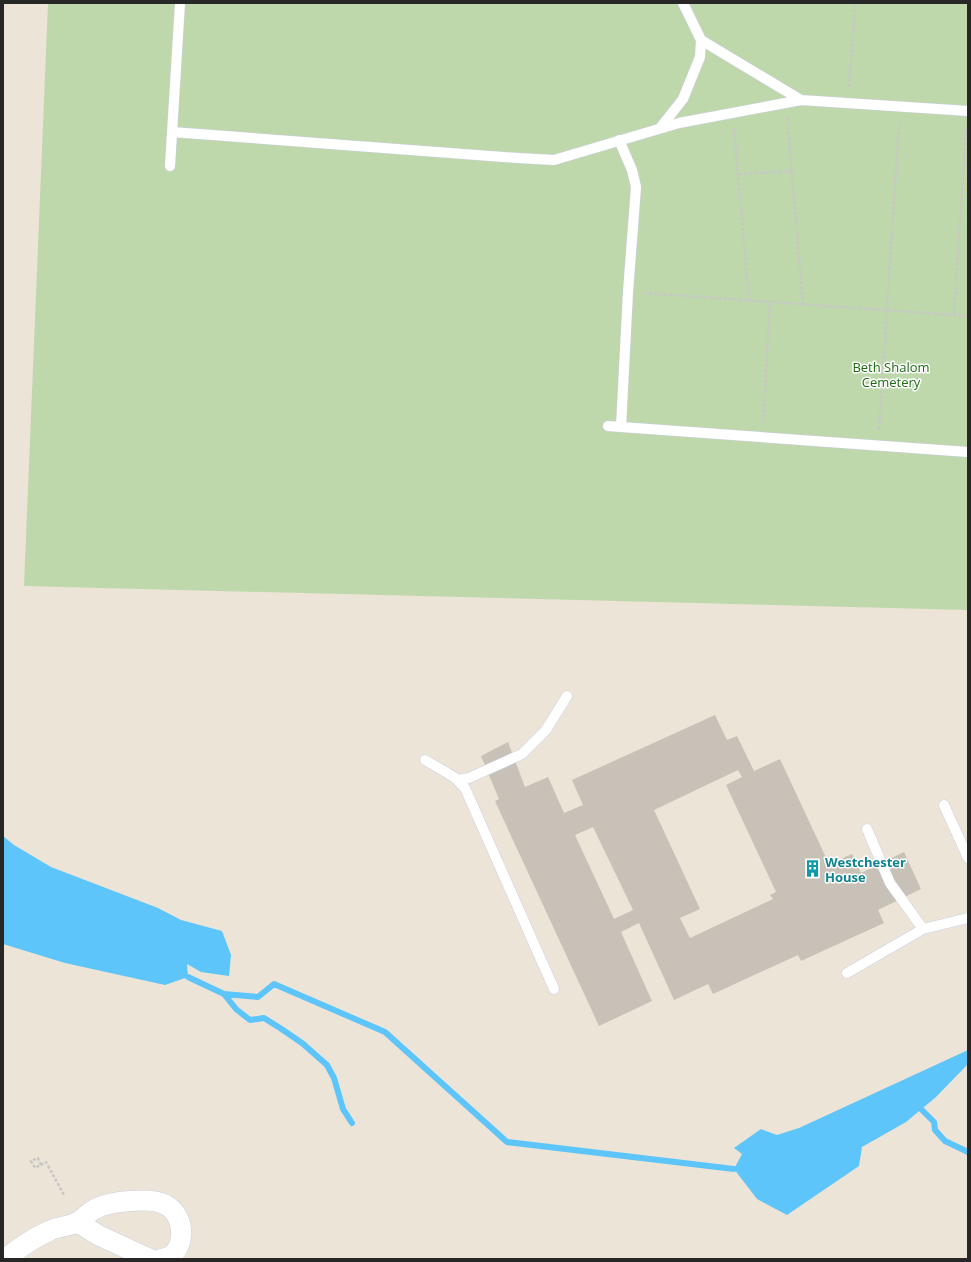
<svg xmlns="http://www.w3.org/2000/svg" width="971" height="1262" font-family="'Open Sans',sans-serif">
  <rect width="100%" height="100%" fill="#ece4d7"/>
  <path fill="#bed8ac" d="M48,3H968V610L24,586Z"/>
  <path fill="#5dc5fa" d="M3,836L14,845L51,867L158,908L181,920L222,931L231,955L229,976L201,972L187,964L188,977L165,985L65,963L3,944Z
    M968,1050V1064L936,1097L906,1122L862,1147L859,1166L787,1215L757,1199L734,1169L742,1154L734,1148L761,1129L777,1135L799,1128Z"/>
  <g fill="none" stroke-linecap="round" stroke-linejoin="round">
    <path stroke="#5dc5fa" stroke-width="6" d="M188,977L224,994L258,997L274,984L385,1032L507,1142L734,1169
      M224,994L236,1009L250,1020L264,1018L280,1028L302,1043L327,1065L334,1078L343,1109L352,1123
      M921,1109L934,1122L935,1130L945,1141L968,1152"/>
  </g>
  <path fill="#c7c1b7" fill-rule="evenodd" d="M715,715L727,740L737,736L754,771L780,759L829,864L852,854L861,873L904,852L921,889L878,910L884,923L801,961L798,955L713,994L708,984L674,1000L639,923L621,932L652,1001L599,1026L495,801L499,799L481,756L508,742L525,787L548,777L564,813L583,805L572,780ZM738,770L742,777L726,785L776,892L770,895L773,899L690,938L680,918L700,909L654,810ZM593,827L633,910L614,919L575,835Z"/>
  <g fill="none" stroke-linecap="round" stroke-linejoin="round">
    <defs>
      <path id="lane" d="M683,3L701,40L801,100L968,111
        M660,128L683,99L700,57L701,40
        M172,132L518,158L554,160L679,123L801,100
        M619,140L632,170L636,187L628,292L621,427L968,452
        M170,166L180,3
        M608,426L621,427
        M425,760L454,777L465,788L554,989
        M457,780L469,778L522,754L546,730L567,696
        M944,805L968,858
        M867,829L890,883L923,929
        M847,973L923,929L968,918"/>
      <path id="street" d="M77,1222L98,1235L150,1259
        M5,1259C19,1248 33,1238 49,1231C58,1226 69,1227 78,1222C84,1218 89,1212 95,1209C109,1201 152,1197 166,1205C187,1216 187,1256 161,1259"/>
    </defs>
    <use href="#lane" stroke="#cccfe3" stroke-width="11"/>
    <use href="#street" stroke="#cccfe3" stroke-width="21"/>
    <path stroke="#c7c7c7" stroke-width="2.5" stroke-dasharray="3 2" stroke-linecap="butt" d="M849,87L855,3
      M787,117L803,304
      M734,128L749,301
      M739,174L791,171
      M644,293L968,316
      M954,315L966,126
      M763,422L770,302
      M879,429L899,123
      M41,1165L38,1158L31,1161L35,1168L46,1162L64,1195"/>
    <use href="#lane" stroke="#fff" stroke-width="10"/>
    <use href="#street" stroke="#fff" stroke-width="20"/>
  </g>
  <defs>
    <symbol id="building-bare" viewBox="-9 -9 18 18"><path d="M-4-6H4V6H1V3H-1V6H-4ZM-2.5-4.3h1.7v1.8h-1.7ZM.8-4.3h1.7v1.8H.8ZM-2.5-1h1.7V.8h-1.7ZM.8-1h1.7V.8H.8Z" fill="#0f9aa8" stroke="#fff" stroke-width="2.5" paint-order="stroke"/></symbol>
  </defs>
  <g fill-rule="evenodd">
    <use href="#building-bare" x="800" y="856" width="25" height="25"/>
  </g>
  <g text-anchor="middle" stroke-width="3" stroke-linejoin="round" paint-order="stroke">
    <g font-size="13" fill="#1e6a12" stroke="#fff">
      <text x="891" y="372">Beth Shalom<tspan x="891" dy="15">Cemetery</tspan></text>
    </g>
    <g font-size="13" font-weight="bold" fill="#0d838f" stroke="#fff" text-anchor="start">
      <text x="825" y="867">Westchester<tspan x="825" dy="15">House</tspan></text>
    </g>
  </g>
  <rect width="971" height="1262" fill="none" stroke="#272727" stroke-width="8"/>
</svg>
